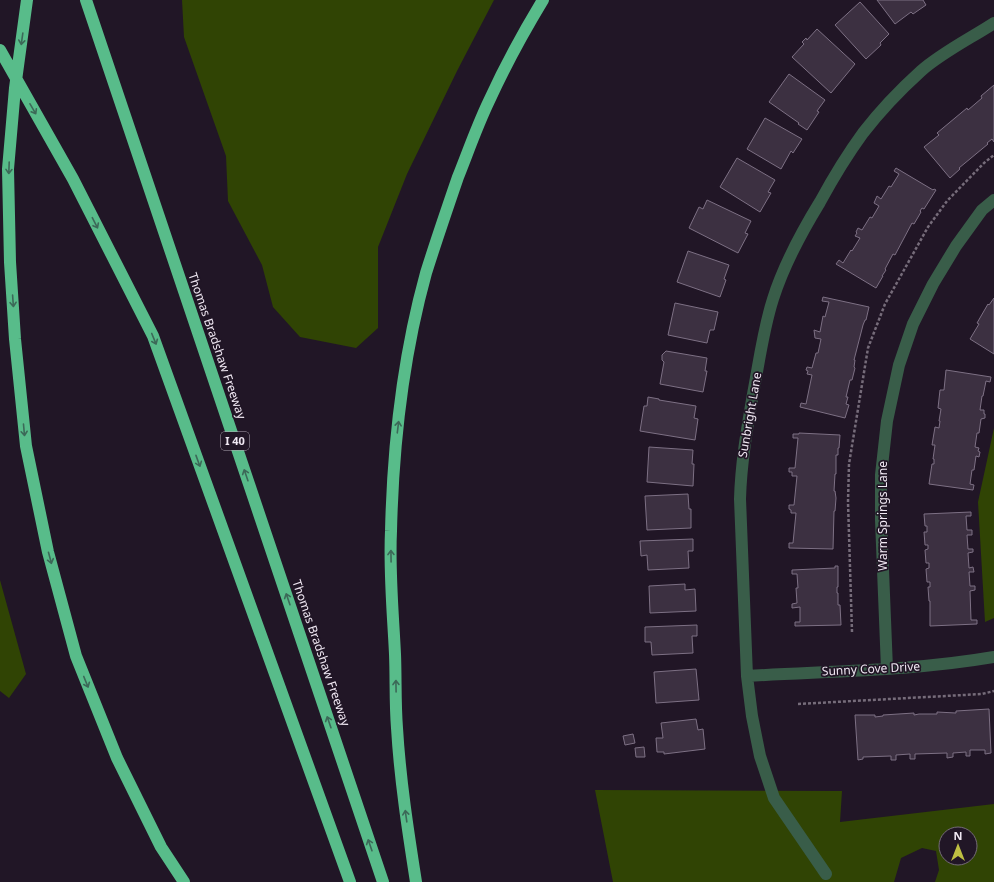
<svg xmlns="http://www.w3.org/2000/svg" width="994" height="882" font-family="'Noto Sans',sans-serif">
  <rect width="100%" height="100%" fill="#211626"/>
  <path fill="#304404" fill-rule="evenodd" d="M182,0H494L457,71L407,174L378,247V328L356,348L300,337L273,307L262,265L228,201L226,156L184,37Z
    M994,428V618L985,622L978,502Z
    M0,580L26,674L9,698L0,691Z
    M595,790L842,791L840,822L994,804V882H935L939,870L936,851L922,848L901,858L894,882H613ZM946,834H970V858H946Z"/>
  <path fill="#3c3041" stroke="#7d7084" d="M877,0H923L926,5L913,14L911,12L895,24Z
    M860,2L889,34L880,43L881,45L866,59L835,25Z
    M817,29L855,64L831,93L792,57L804,44L802,42L806,38L807,40Z
    M789,74L825,100L817,111L819,112L807,130L798,124L799,123L769,102Z
    M994,85V142L992,139L987,143L988,144L959,168L960,169L950,178L924,147L939,135L937,133L967,108L968,110L982,98L981,96Z
    M765,118L802,139L793,153L791,151L781,169L747,149Z
    M737,158L775,180L768,192L771,193L760,212L720,187Z
    M896,168L933,190L934,189L936,190L924,209L922,208L920,211L921,212L914,224L912,223L895,255L893,254L885,269L886,270L882,276H883L876,288L836,264L839,260L843,263L851,250L852,251L860,238L855,236L857,233L856,232L858,228L862,230L870,217L872,218L879,206L874,203L877,196L881,199L889,186L891,187L899,174L894,171Z
    M707,200L751,221L745,233L748,234L738,253L689,228L699,207L703,209Z
    M688,251L729,265L724,279L726,280L720,297L677,282Z
    M823,297L869,307L866,320H865L863,325L854,360H855L854,367L855,368L852,380H850L846,397H848L846,404L849,405L845,418L800,407L801,403L806,404L812,375L807,374L808,371L806,370L807,367L812,368L816,353H818L821,339L815,338L814,330L820,332L823,316L825,317L829,302L822,301Z
    M994,298V354L970,339L979,324L977,323L988,304L989,305Z
    M675,303L718,312L714,330H710L707,343L668,335Z
    M666,351L707,358L705,371H707L703,392L660,384L664,362L662,360V355Z
    M946,370L991,377L990,382L986,381L983,396H982L980,410H984V414H985V418L981,419L979,433H977L975,447L979,448L978,451L980,452L979,457L976,456L974,470H972L970,484L974,485L973,490L929,484L932,464H934V459H933L935,445H932L935,427L939,428L940,421H939L941,409L938,408L940,390H944Z
    M648,397L659,399V400L696,406L694,418L698,419L695,440L640,431L644,406H647Z
    M799,433L840,435L839,448H838V455H836V474H835L834,491H835L836,498L835,511H834L833,549L789,548V543H793L796,513H791V510L789,509V505H794L797,476H792V472H789V468H795L798,438H793V434H799Z
    M649,447L693,450L692,464H694L693,486L647,482Z
    M688,494L689,509H691V528L647,530L645,496Z
    M971,512V516H966L967,530H972V535H967L968,549H973V552L968,553L969,568L973,567L974,572H969L970,586H975V590L970,591L971,620H977V624L930,626V601H929L928,587H930V582H927L926,569L929,568V563H926L925,550L928,549V545H925L924,532H927V526H925L924,514Z
    M693,539V551H688L689,568L648,570L647,555L641,556L640,541Z
    M835,566H838V587H837V593H838V605H840L841,625L795,626V622H800V607L792,608V604L797,603L796,588H798L797,574H792V570L835,568Z
    M685,584V590L695,589L696,611L650,613L649,586Z
    M697,625V636H692L693,653L652,655L651,642H645V627Z
    M696,669L699,700L656,703L654,672Z
    M989,709L991,753L985,754V750H970V756H966V752L953,753V757L947,758V753L915,754V759H910V754L896,755V760H891V756L863,757V759L858,760L855,715H875V717L883,716V715L914,713V715L919,714H937V712L956,713V711Z
    M696,719L698,730L703,729L705,749L664,754V752H657L656,738H663L661,723Z
    M633,734L635,743L625,745L623,736Z
    M644,747L645,757H636L635,748Z"/>
  <g fill="none" stroke-linecap="round" stroke-linejoin="round">
    <path stroke="#766c7a" stroke-width="2.5" stroke-dasharray="3 2" stroke-linecap="butt" d="M852,632L848,502L849,464L868,348L885,304L928,227L947,201L984,163L994,155
      M798,704L982,694L994,691"/>
    <path stroke="#395d49" stroke-width="12" d="M887,669L881,520V475L887,421L899,365L913,324L933,284L956,246L982,210L994,200
      M747,676C830,671 913,671 994,657
      M826,874L774,798L760,756L752,716L747,676L740,499C741,463 747,429 753,394C759,363 763,330 773,299C784,264 801,233 820,202C833,178 847,155 863,133C880,111 900,90 921,71C941,53 971,38 994,23"/>
    <path stroke="#58bc8a" stroke-width="12" d="M27,0L15,88L8,169L10,262L15,339L26,446L48,552L76,656L117,758L161,847L184,882
      M86,0L383,882
      M0,50L73,179L153,336L350,882
      M416,882C408,831 400,779 397,728C395,703 396,679 395,654C393,613 389,572 391,531C393,445 403,356 426,273C436,241 447,209 458,177C468,152 477,126 489,101C505,66 523,33 543,0"/>
  </g>
  <defs><path id="oneway-shaft" d="M-6 0H5M1.5-3L5.5 0L1.5 3" fill="none" stroke-width="1.6" stroke-linecap="round" stroke-linejoin="round"/></defs>
  <g stroke="#3c6958">
    <use href="#oneway-shaft" transform="translate(22 39) rotate(98)"/>
    <use href="#oneway-shaft" transform="translate(33 109) rotate(60)"/>
    <use href="#oneway-shaft" transform="translate(9 168) rotate(92)"/>
    <use href="#oneway-shaft" transform="translate(95 223) rotate(63)"/>
    <use href="#oneway-shaft" transform="translate(13 301) rotate(86)"/>
    <use href="#oneway-shaft" transform="translate(154 339) rotate(68)"/>
    <use href="#oneway-shaft" transform="translate(398 427) rotate(-83)"/>
    <use href="#oneway-shaft" transform="translate(24 430) rotate(85)"/>
    <use href="#oneway-shaft" transform="translate(198 461) rotate(70)"/>
    <use href="#oneway-shaft" transform="translate(246 475) rotate(-109)"/>
    <use href="#oneway-shaft" transform="translate(391 556) rotate(-91)"/>
    <use href="#oneway-shaft" transform="translate(50 558) rotate(75)"/>
    <use href="#oneway-shaft" transform="translate(288 599) rotate(-109)"/>
    <use href="#oneway-shaft" transform="translate(86 682) rotate(68)"/>
    <use href="#oneway-shaft" transform="translate(396 686) rotate(-91)"/>
    <use href="#oneway-shaft" transform="translate(329 722) rotate(-109)"/>
    <use href="#oneway-shaft" transform="translate(406 816) rotate(-98)"/>
    <use href="#oneway-shaft" transform="translate(370 845) rotate(-109)"/>
  </g>
  <g text-anchor="middle" stroke-width="3.5" stroke-linejoin="round" paint-order="stroke">
    <rect fill="#211626" stroke="#b2a9b6" stroke-width="1" x="221" y="432" width="28" height="18" rx="3"/>
    <g font-size="11" font-weight="bold" fill="#f0e8f3">
      <text x="235" y="445">I 40</text>
    </g>
    <g font-size="12" fill="#f0e8f3" stroke="#211626">
      <text transform="translate(217 346) rotate(71)" y="4">Thomas Bradshaw Freeway</text>
      <text transform="translate(750 415) rotate(-80)" y="4">Sunbright Lane</text>
      <text transform="translate(883 516) rotate(-90)" y="4">Warm Springs Lane</text>
      <text transform="translate(321 653) rotate(71)" y="4">Thomas Bradshaw Freeway</text>
      <text transform="translate(871 669) rotate(-3)" y="4">Sunny Cove Drive</text>
    </g>
  </g>
  <g transform="translate(958 846)"><circle r="19" fill="#211626" stroke="#746a78"/>
  <path d="M0-3L7 15L0 10L-7 15Z" fill="#bebf42"/>
  <text y="-6" font-size="11" font-weight="bold" text-anchor="middle" fill="#f0e8f3">N</text>
  </g>
</svg>
